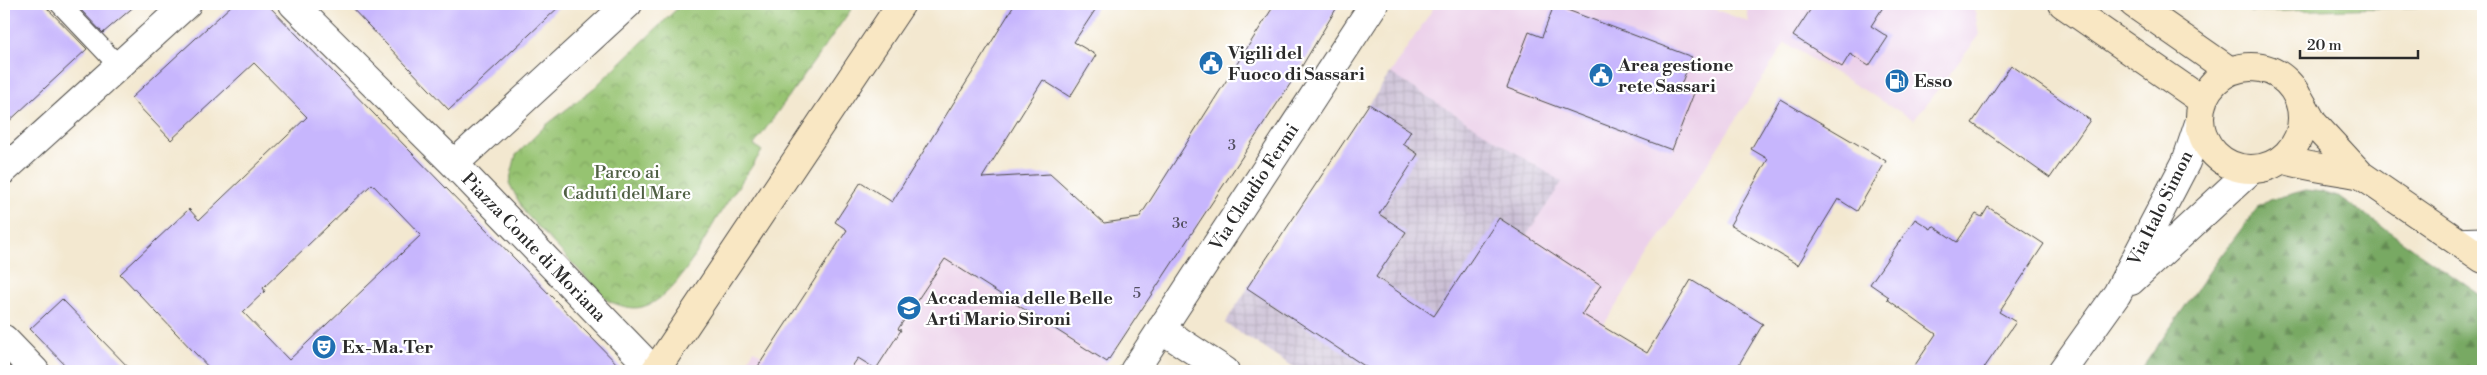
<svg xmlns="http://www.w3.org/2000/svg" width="2487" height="375" font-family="'Libre Bodoni',serif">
  <defs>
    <pattern id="industrial-grid" width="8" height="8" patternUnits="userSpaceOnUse" patternTransform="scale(1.25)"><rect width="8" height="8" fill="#cbbfd5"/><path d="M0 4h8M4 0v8" fill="none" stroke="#aea4b7"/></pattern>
    <pattern id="forest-firs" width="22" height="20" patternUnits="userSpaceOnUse" patternTransform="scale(1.25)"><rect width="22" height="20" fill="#78a963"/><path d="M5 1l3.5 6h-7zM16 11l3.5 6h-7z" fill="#638a52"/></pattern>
    <pattern id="park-crowns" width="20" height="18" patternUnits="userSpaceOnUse" patternTransform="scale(1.25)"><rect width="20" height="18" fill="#96c371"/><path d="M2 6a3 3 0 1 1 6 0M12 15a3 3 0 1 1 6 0" fill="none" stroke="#7b9f5d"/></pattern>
  </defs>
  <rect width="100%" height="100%" fill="#fff"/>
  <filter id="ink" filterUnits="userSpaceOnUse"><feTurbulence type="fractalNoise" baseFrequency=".02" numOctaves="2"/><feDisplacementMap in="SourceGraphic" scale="10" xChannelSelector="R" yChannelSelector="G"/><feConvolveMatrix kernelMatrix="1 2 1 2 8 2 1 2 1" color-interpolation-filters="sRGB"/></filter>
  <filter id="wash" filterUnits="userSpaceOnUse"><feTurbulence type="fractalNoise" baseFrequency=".0096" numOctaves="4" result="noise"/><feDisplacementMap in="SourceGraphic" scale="20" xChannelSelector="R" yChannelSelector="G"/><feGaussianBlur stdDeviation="1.12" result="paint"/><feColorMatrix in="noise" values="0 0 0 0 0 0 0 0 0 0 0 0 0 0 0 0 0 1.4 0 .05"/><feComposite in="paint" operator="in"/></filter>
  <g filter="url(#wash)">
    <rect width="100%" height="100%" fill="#f3e8d0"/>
    <path fill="#ecd1ea" d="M1436,4H1700L1749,22L1746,4H1974L1979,36L1914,120L1785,43L1574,371H1300L1225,323Z
      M861,182L967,251L956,267L1107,362L1100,371H741L754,350L764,357L847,230L835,222Z"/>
    <path fill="url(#industrial-grid)" d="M1390,73L1562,182L1526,236L1601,285L1544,371H1300L1225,323Z"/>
    <path fill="url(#forest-firs)" stroke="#526a47" d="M2306,190L2322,192L2341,198L2483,297V371H2140L2211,269L2258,207L2269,200Z"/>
    <path fill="url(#park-crowns)" stroke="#60774e" d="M682,4H855L754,145L762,151C748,173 733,193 719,215C701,243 677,298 642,307C630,310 619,305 608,301L525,213L509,183L516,155L545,126L594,88Z"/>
    <path fill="#96c371" stroke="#60774e" d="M2249,4H2483V5L2250,12Z"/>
    <g id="blocks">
      <path fill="#c7b6fd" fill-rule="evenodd" d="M4,4H43L87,49L4,126Z
        M84,4H137L103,33L79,8Z
        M233,4H267L624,371H212L120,274L189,209L199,220L307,117L254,63L171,140L131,98ZM372,184L421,235L289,360L243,312L265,291L263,288Z
        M348,4H562L449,110Z
        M1015,4H1099L1074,42L1096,55L1070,97L1043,80L982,178L1050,174L1104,223L1139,218L1275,4H1339L1302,66L1107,362L945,259L898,329L901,330L876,369L858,358L849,371H755L847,230L835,222L861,182L892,202Z
        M1814,4H1885L1871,26L1888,37L1869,66L1850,54L1842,67L1793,36Z
        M1554,5L1692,57L1680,87L1694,93L1672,150L1507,88L1529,32L1542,37Z
        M2011,65L2090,120L2050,178L1972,123Z
        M1780,99L1886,161L1857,211L1838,199L1798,265L1730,225L1768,159L1751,149Z
        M1369,104L1411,131L1403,144L1418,154L1379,214L1406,232L1376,277L1434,316L1499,218L1601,285L1582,314L1647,353L1691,280L1763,324L1735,371H1372L1247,288Z
        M1988,207L2044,244L1999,312L2016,322L1982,371H1911L1936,334L1887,299L1889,297L1870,284L1915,219L1931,229L1933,226L1957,242L1976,214L1982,217Z
        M62,299L132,371H71L30,329Z"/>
    </g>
  </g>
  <g filter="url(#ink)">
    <use href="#blocks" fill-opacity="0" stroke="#494744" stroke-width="1"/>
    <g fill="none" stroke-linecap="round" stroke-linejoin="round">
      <defs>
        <path id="service" d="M60,4L119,66
          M2452,238L2483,237"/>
        <path id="minor" d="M293,4L454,164L654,371
          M454,164L628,4
          M4,170L187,4
          M1161,329L1225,371
          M4,339L35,371
          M1134,371L1374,4"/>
        <path id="tertiary" d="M2131,281L2252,169
          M2062,371L2117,294L2186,162L2200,120"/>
        <path id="secondary" d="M2063,4L2203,101
          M2134,4L2230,71
          M2200 118a51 51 0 1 1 102 0a51 51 0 1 1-102 0Z
          M2300,100L2313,123L2361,175L2483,259
          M2283,159C2308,168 2335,169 2361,175
          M655,371L901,4"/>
      </defs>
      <use href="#service" stroke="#494744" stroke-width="21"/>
      <use href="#minor" stroke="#494744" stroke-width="30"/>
      <use href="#tertiary" stroke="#494744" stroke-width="30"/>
      <use href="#secondary" stroke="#494744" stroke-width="30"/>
      <use href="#service" stroke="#fff" stroke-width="19"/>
      <use href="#minor" stroke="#fff" stroke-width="28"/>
      <use href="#tertiary" stroke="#fff" stroke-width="28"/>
      <use href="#secondary" stroke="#f9e7c3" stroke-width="28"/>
    </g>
  </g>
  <defs>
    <symbol id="civic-disc" viewBox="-11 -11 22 22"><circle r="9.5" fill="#1f6fb2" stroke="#fff"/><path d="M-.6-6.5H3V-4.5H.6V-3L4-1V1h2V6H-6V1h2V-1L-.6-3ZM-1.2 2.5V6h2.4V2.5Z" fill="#fff"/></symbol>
    <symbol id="fuel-disc" viewBox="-11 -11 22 22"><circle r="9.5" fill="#1f6fb2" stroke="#fff"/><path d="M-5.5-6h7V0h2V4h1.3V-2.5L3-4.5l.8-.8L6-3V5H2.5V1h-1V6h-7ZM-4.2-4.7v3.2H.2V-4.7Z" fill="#fff"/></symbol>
    <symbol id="university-disc" viewBox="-11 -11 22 22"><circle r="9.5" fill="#1f6fb2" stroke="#fff"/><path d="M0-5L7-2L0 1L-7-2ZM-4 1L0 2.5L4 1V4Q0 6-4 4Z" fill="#fff"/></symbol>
    <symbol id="theatre-disc" viewBox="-11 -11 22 22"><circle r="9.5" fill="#1f6fb2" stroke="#fff"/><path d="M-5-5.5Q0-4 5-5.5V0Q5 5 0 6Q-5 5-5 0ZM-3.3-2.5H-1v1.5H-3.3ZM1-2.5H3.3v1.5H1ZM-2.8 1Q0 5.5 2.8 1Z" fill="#fff"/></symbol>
  </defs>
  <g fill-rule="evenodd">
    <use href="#civic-disc" x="1197" y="49" width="28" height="28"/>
    <use href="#civic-disc" x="1587" y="61" width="28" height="28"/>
    <use href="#fuel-disc" x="1883" y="67" width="28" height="28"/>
    <use href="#university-disc" x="895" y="294" width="28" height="28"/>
    <use href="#theatre-disc" x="310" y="333" width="28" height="28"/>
  </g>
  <g text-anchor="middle" stroke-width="4.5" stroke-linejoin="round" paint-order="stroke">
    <g font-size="15" fill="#524e60">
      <text x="1232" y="150">3</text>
      <text x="1180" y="228">3c</text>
      <text x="1137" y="298">5</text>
    </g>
    <g font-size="18" font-weight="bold" fill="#2b2b2b" stroke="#fff" text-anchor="start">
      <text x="1228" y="59">Vigili del<tspan x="1228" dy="21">Fuoco di Sassari</tspan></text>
      <text x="1618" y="71">Area gestione<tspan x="1618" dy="21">rete Sassari</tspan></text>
      <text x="1914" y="87">Esso</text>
      <text x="926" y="304">Accademia delle Belle<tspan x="926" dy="21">Arti Mario Sironi</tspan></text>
      <text x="342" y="353">Ex-Ma.Ter</text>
    </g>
    <g font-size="18" fill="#506044" stroke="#fff">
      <text x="627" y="178">Parco ai<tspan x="627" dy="21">Caduti del Mare</tspan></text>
    </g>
    <g font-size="18" fill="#2b2b2b" stroke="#fff">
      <text transform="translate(1254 187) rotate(-57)" y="6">Via Claudio Fermi</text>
      <text transform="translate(2160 208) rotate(-64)" y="6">Via Italo Simon</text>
      <text transform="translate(534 247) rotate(46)" y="6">Piazza Conte di Moriana</text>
    </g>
  </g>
  <rect width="2487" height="375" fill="none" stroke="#fff" stroke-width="20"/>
  <path d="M2300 50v8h118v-8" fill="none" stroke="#2b2b2b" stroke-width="2.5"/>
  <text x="2307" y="50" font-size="15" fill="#2b2b2b" stroke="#ffffff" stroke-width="4" paint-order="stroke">20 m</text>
</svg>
